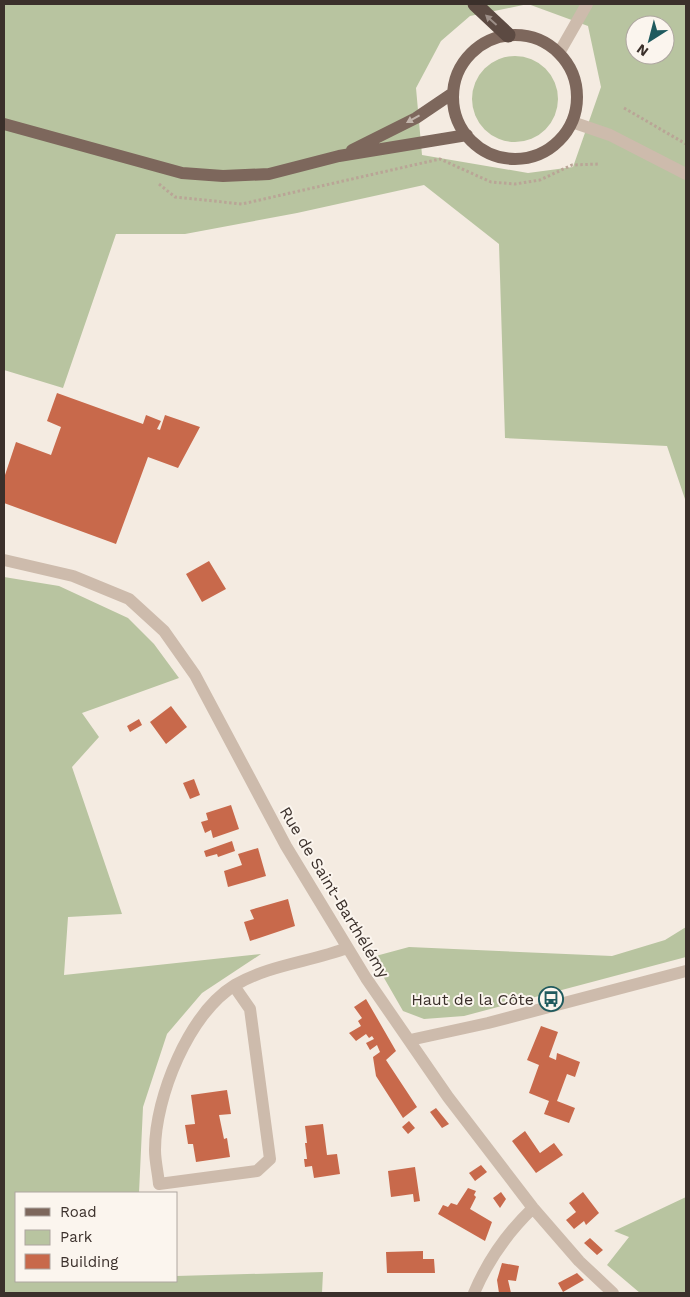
<svg xmlns="http://www.w3.org/2000/svg" width="690" height="1297" font-family="'Work Sans',sans-serif">
  <rect width="100%" height="100%" fill="#f4ebe1"/>
  <path fill="#b8c4a0" fill-rule="evenodd" d="M4,4H686V502L667,446L505,438L499,244L424,185L297,213L185,234H116L63,388L4,370ZM528,4L588,26L601,87L573,167L528,173L422,155L416,88L441,41L470,16ZM635,25H665V55H635Z
    M472 99a43 43 0 1 1 86 0a43 43 0 1 1-86 0Z
    M4,577L59,586L128,618L154,644L179,678L82,713L99,737L72,767L122,914L68,917L64,975L261,954L202,993L167,1034L143,1107L139,1193H16V1281H176V1276L323,1272L322,1293H4Z
    M686,927V957L464,1016L424,1019L403,1011L372,957L409,947L612,956L665,940Z
    M686,1197V1293H640L607,1265L629,1237L614,1231Z"/>
  <path fill="#c8694b" d="M57,393L143,424L146,415L161,421L157,429L160,430L165,415L200,427L178,468L148,457L116,544L4,503V478L16,442L51,455L61,427L47,421Z
    M209,561L226,589L202,602L186,574Z
    M171,706L187,727L166,744L150,722Z
    M139,719L142,725L130,732L127,726Z
    M194,779L200,795L190,799L183,783Z
    M231,805L239,829L213,838L211,830L205,833L201,822L208,820L206,813Z
    M232,841L235,851L218,857L217,854L206,857L204,851Z
    M258,848L266,876L228,887L224,871L242,865L238,854Z
    M288,899L295,926L250,941L244,922L254,919L250,910Z
    M366,999L396,1051L386,1060L417,1107L403,1118L376,1076L373,1057L380,1052L377,1045L370,1050L366,1043L374,1039L372,1036L369,1038L366,1034L356,1041L349,1033L361,1026L358,1021L362,1018L354,1007Z
    M541,1026L558,1032L549,1057L556,1060L557,1053L580,1062L575,1077L567,1074L557,1101L575,1108L569,1123L544,1114L549,1101L529,1093L539,1065L527,1060Z
    M227,1090L231,1114L219,1115L224,1139L227,1138L230,1157L196,1162L193,1144H188L185,1125L195,1124L191,1095Z
    M436,1108L449,1124L442,1128L430,1112Z
    M409,1121L415,1128L408,1134L402,1127Z
    M323,1124L327,1155L337,1154L340,1174L314,1178L312,1166L305,1167L304,1159H307L305,1143H307L305,1126Z
    M525,1131L540,1153L554,1143L563,1155L536,1173L512,1141Z
    M481,1165L487,1172L475,1181L469,1173Z
    M415,1167L420,1201L414,1202L413,1194L391,1197L388,1171Z
    M468,1188L476,1191L474,1195L476,1197L470,1209L492,1222L485,1241L438,1214L443,1205L448,1207L451,1203L457,1205Z
    M501,1192L506,1199L500,1208L493,1198Z
    M583,1192L599,1213L586,1225L584,1221L574,1229L566,1220L576,1212L569,1203Z
    M590,1238L603,1250L597,1255L584,1243Z
    M423,1251V1259H434L435,1273H387L386,1252Z
    M502,1263L519,1266L516,1281L508,1280L511,1293H499L497,1280Z
    M577,1273L584,1280L563,1292L558,1283Z"/>
  <g fill="none" stroke-linecap="round" stroke-linejoin="round">
    <path stroke="#b9a596" stroke-width="3" stroke-dasharray="2.5 2.5" stroke-linecap="butt" d="M624,108L686,144
      M159,184L175,197L242,204L440,159L491,182L515,184L540,180L572,165L600,164"/>
    <path stroke="#cdbbac" stroke-width="12" d="M559,53L587,4
      M572,122L610,135L686,174
      M4,560L73,576L129,599L164,631L195,675L286,846L366,978L448,1097L533,1208L579,1261L613,1293
      M234,986L250,1009L270,1159L257,1171L159,1184C158,1173 155,1161 155,1150C155,1097 189,1013 235,985C269,965 310,962 347,948
      M410,1040L488,1023L686,971
      M474,1293C488,1260 508,1232 533,1208"/>
    <path stroke="#7d675c" stroke-width="12" d="M453 97a62 62 0 1 1 124 0a62 62 0 1 1-124 0Z
      M4,124L182,173L223,176L269,174L339,156L467,135
      M352,150L416,118L453,93"/>
    <path stroke="#5c4a42" stroke-width="15" d="M475,4L508,35"/>
  </g>
  <defs><path id="oneway-solid" d="M-6-.8H1V-3.2L6.5 0L1 3.2V.8H-6Z" transform="scale(1.25)"/></defs>
  <use fill="#9c8e87" href="#oneway-solid" transform="translate(491 20) rotate(-138)"/>
  <use fill="#c2b5ac" href="#oneway-solid" transform="translate(413 119) rotate(151)"/>
  <defs>
    <symbol id="bus-ring" viewBox="-11 -11 22 22"><circle r="9.5" fill="#fbf5ee" stroke="#1f5a5e" stroke-width="1.5"/><path d="M-5-6H5V4H4V6H2V4H-2V6H-4V4H-5ZM-3.5-4V0h7V-4ZM-3.5 1.2v1.5H-2V1.2ZM2 1.2v1.5H3.5V1.2Z" fill="#1f5a5e"/></symbol>
  </defs>
  <g fill-rule="evenodd">
    <use href="#bus-ring" x="537" y="985" width="28" height="28"/>
  </g>
  <g text-anchor="middle" stroke-width="4" stroke-linejoin="round" paint-order="stroke">
    <g font-size="16" fill="#3b302b" stroke="#fbf5ee">
      <text transform="translate(335 892) rotate(59)" y="6">Rue de Saint-Barthélémy</text>
    </g>
    <g font-size="16" fill="#3b302b" stroke="#fbf5ee" text-anchor="end">
      <text x="534" y="1005">Haut de la Côte</text>
    </g>
  </g>
  <rect width="690" height="1297" fill="none" stroke="#3b302b" stroke-width="10"/>
  <rect x="15" y="1192" width="162" height="90" fill="#fbf5ee" stroke="#aea6a0"/>
  <rect x="25" y="1208" width="25" height="8" fill="#7d675c" stroke="#aea6a0"/>
  <text x="60" y="1217" font-size="15" fill="#3b302b">Road</text>
  <rect x="25" y="1230" width="25" height="15" fill="#b8c4a0" stroke="#aea6a0"/>
  <text x="60" y="1242" font-size="15" fill="#3b302b">Park</text>
  <rect x="25" y="1254" width="25" height="15" fill="#c8694b" stroke="#aea6a0"/>
  <text x="60" y="1267" font-size="15" fill="#3b302b">Building</text>
  <g transform="translate(650 40) rotate(216)"><circle r="24" fill="#fbf5ee" stroke="#aea6a0"/>
  <path d="M0-4L9 19L0 12L-9 19Z" fill="#1f5a5e"/>
  <text y="-8" font-size="14" font-weight="bold" text-anchor="middle" fill="#3b302b">N</text>
  </g>
</svg>
